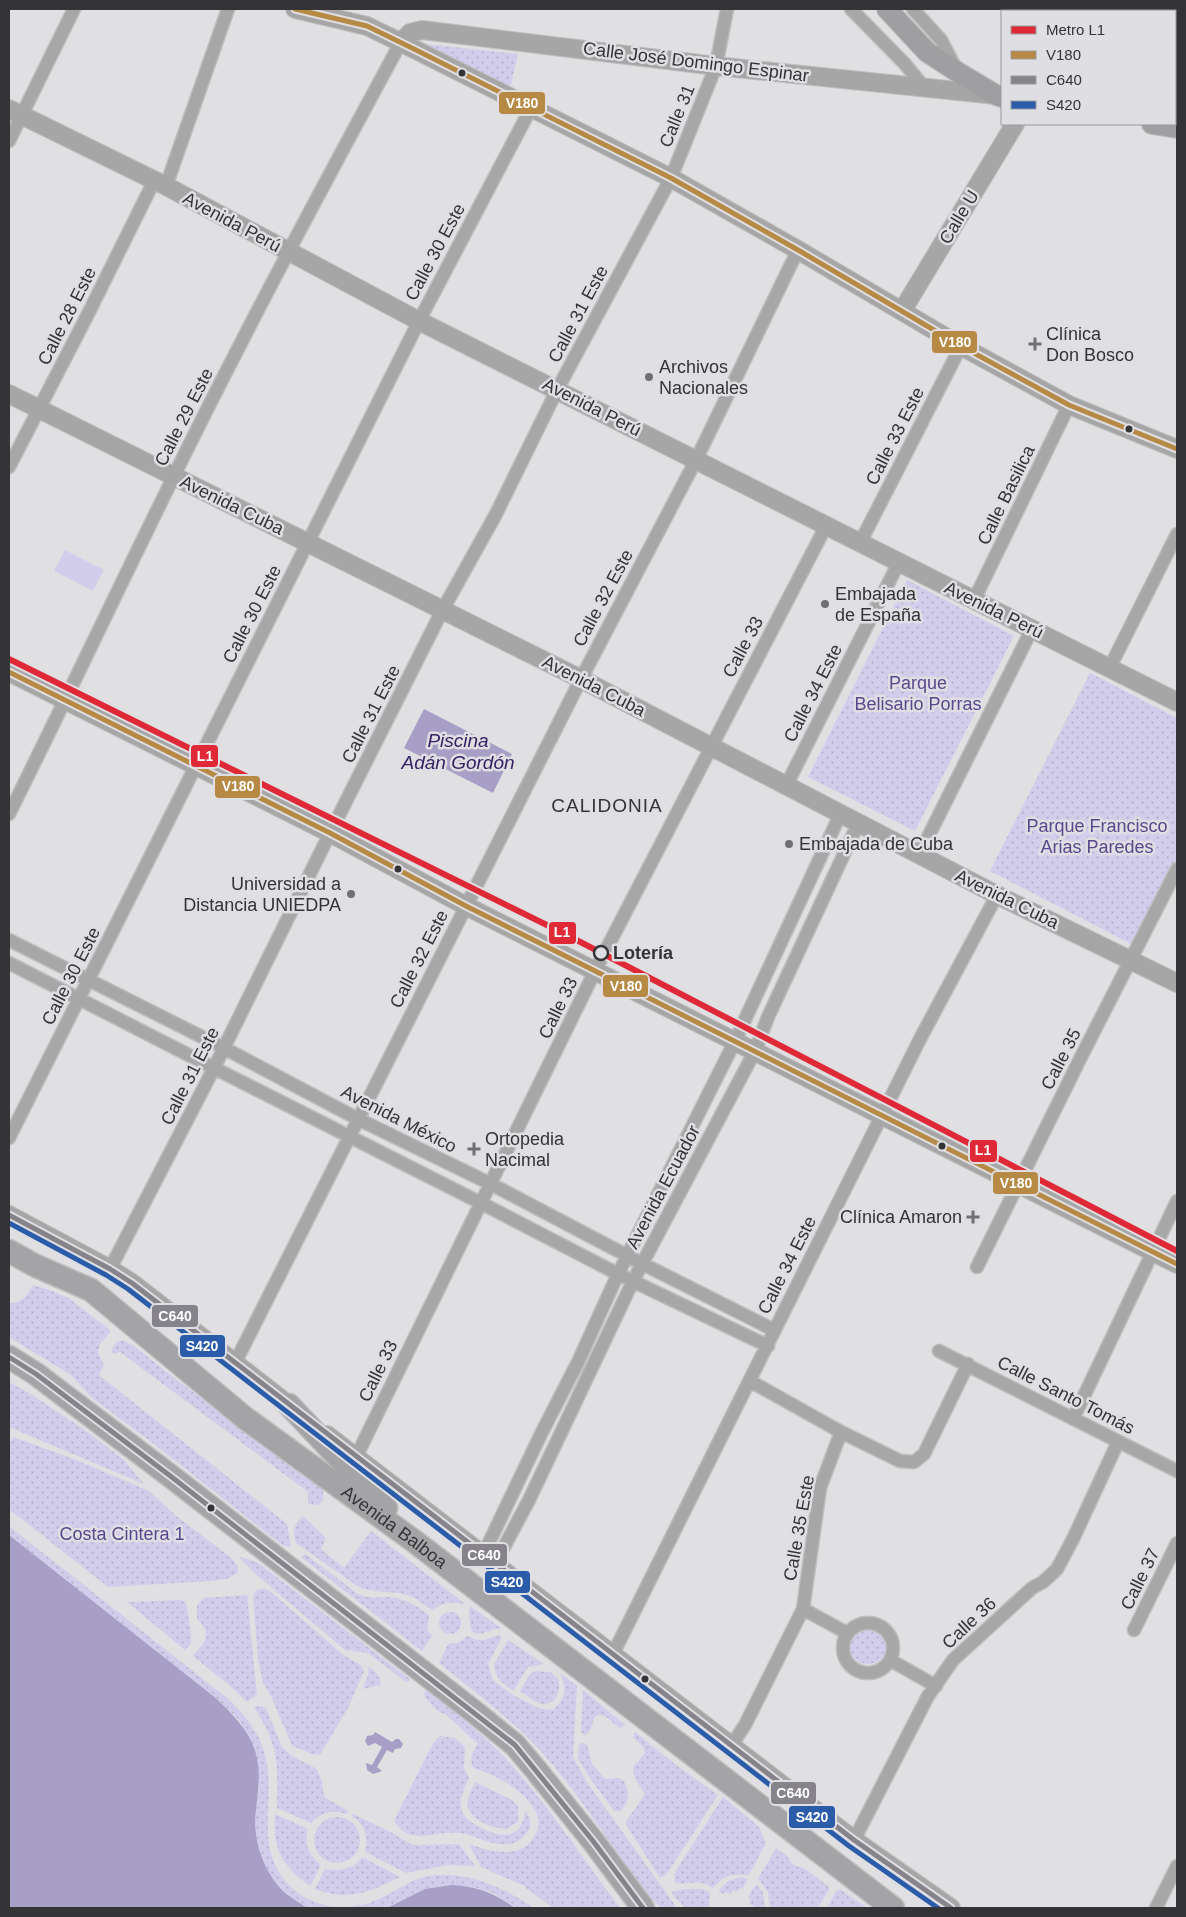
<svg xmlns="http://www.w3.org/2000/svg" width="1186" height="1917" font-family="Arial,sans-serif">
  <defs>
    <pattern id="park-dots" width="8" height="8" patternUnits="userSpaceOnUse" patternTransform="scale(1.25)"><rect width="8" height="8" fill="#d3cdec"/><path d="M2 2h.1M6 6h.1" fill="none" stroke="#b6b1cb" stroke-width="1.8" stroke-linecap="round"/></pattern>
  </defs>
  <rect width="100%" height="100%" fill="#e0dfe2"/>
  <path fill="#d3cdec" d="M65,550L104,570L93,591L54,571Z"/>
  <path fill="url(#park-dots)" d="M425,44L518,54L510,89L425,51Z
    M907,580L1014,636L915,831L808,777Z
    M1090,673L1177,718V861L1135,946L990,871Z
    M33,1285L50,1290L70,1299L111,1331L100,1344L98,1353L104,1365L99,1375L287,1524L291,1547L282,1545L154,1444L91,1397L71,1375L9,1337V1303C22,1304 27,1296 33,1285Z
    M122,1340L134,1346L173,1377L323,1489V1501L318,1505L308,1504V1492L120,1352L114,1354L112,1351C113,1345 116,1342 122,1340Z
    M9,1382L29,1393L82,1428L123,1459L144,1484L9,1427Z
    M13,1437L74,1459L149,1491L175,1515L229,1556L237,1565L238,1573L227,1579L212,1581L108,1587L9,1509V1444Z
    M303,1516L326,1538L321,1549L344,1568L371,1531L464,1603L462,1604C450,1601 442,1603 432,1610C424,1605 417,1598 407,1595C391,1590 375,1594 359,1587L296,1543C292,1533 294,1523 303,1516Z
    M9,1526L227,1698C243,1713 257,1729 264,1751C279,1801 248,1852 297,1892C321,1911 357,1911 383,1897C396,1891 410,1880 424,1877C464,1869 502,1886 534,1908H517L493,1893L477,1888L449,1885L425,1889L387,1908H307L296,1901L281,1890L267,1870L260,1852L254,1830L259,1785L256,1754L250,1739L239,1720L217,1699L9,1535Z
    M305,1554L358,1594C369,1599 378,1597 389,1597C405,1598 417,1606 429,1615L427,1629L432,1636L422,1651L301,1557Z
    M238,1556L257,1562L411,1680L406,1682L368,1653L345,1650L253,1572Z
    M263,1588L270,1591L342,1654L362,1666L364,1671L348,1708L320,1755L312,1754L292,1746L270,1694L263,1683L258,1659L253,1596L256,1590Z
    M247,1595L257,1695L247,1702L228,1684L193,1656L205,1641L206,1631L197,1618V1605L204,1598Z
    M181,1600L186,1602L191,1634V1644L185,1650L127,1602Z
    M470,1606L501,1628C492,1629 484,1634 476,1634L471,1630C471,1622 467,1614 470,1606Z
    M439 1623a11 11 0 1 1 22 0a11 11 0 1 1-22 0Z
    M849 1645a19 19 0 1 1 38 0a19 19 0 1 1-38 0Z
    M499,1635L502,1637L488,1664L493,1680L511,1694L538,1708L552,1710C565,1700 568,1689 560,1673L577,1686L573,1757L586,1781L677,1908H661L649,1896C611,1847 579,1792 537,1747C507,1716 473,1690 439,1663L448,1644L457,1643L468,1636L478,1640H484Z
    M508,1640L544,1664L528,1667L513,1691C503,1683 494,1678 494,1664Z
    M369,1666L380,1678L381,1685L363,1689L368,1675Z
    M536,1671L551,1672L559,1680C560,1692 557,1705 542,1704C534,1703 527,1695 520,1691L530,1674Z
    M426,1690C460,1715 494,1743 522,1777C557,1819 587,1864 620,1908H553L522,1885L481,1867L469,1844C491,1852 524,1861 536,1833C540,1825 539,1817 535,1810C522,1788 497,1776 473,1768C469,1760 473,1751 478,1744L445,1714C436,1712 429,1702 424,1695Z
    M583,1690L625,1725L621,1728C614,1726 611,1719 604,1716C589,1710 596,1730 585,1735L581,1732Z
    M260,1706L266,1708L282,1747L292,1756L317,1769L322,1781L324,1797L348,1811L346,1814C333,1809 321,1813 311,1823L277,1808C278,1763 279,1746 254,1707Z
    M635,1732L676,1765L718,1795L666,1875L660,1878L625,1823L645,1794C639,1785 633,1778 633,1767L645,1753L643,1747L633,1737Z
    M440,1736L455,1738L465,1747L464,1768L469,1778C465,1787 459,1798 461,1808C463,1819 474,1824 483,1829C505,1839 523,1838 525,1810C530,1818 533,1826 526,1834C508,1856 482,1837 461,1833C437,1829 410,1848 394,1821L428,1753L434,1742Z
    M582,1743L587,1744L592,1764L605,1779L618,1778L624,1781C629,1791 630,1803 620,1811H614L592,1781L578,1759L579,1745Z
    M475,1782L512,1800L518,1806V1822L506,1829C491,1828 472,1821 467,1805L469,1795Z
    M723,1797L759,1827L766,1843L749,1875H731L722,1879L713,1888C696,1877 690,1887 674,1882L675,1872Z
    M275,1814L308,1829C304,1844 308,1855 321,1865L310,1886C282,1866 272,1848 275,1814Z
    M353,1814L391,1832L409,1843L416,1845L459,1844L475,1866L448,1865L406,1873L365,1852C369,1836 365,1825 352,1816Z
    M314 1840a23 23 0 1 1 46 0a23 23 0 1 1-46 0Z
    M776,1848L787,1856L792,1864L805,1869L828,1886L829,1889L818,1908H770L768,1892L758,1879Z
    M362,1857L400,1877C370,1892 349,1902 315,1889L325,1869C339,1871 354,1870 362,1857Z
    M742,1877L748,1879L742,1889L740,1888L737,1892L733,1890L731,1894L726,1892L724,1894L718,1891L728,1881Z
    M756,1884L763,1892L765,1908H754V1906L749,1904L751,1899L748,1897Z
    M684,1889H703L710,1893L709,1908H685L673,1895L672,1892Z
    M840,1889L867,1908H827L836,1891Z"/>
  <path fill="#a79fc6" d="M424,709L512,754L493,793L404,748Z
    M9,1535L217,1699C233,1715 250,1731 256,1754C261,1772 258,1792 256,1810C252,1837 262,1867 280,1888C287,1896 299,1902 307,1908H9Z
    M375,1732L392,1742L396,1739H399L403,1744L401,1748L395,1749L393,1753L387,1750L377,1767L382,1771L373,1774L367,1770L366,1763L372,1765L382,1747L375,1743L368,1746L365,1741L367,1736L373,1735Z
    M451,1885C476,1886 495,1893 515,1908H387L425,1889Z"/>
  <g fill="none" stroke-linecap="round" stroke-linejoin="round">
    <defs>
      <path id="street" d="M851,9L905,64L924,87
        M913,9L941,40L956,69
        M9,141L74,9
        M166,186L228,9
        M9,467L89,312L154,181
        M860,543L961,346
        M974,600L1069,405
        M1110,667L1177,534
        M786,786L899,562
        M9,814C65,702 118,589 173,478C245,331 323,186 401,42
        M919,855L1032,629
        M9,940L224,1048L358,1119L491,1184L641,1263L774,1330
        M9,963L214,1068L481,1203L618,1274L768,1346
        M9,1138L419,321L531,108
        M977,1267L1082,1055L1177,869
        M110,1269L214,1068L330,833L442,611L496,514L557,390L671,178L716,66L727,9
        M939,1351L1177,1471
        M235,1363L581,679L696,460L798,250
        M750,1381L841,1432L900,1461L914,1462L924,1454L968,1364
        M1073,1419L1177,1201
        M356,1457L595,971L826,526
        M483,1555L542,1432L578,1362L618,1274L735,1041L840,815
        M495,1564L529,1500L633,1281L755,1051L768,1017L858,824
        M803,1609L847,1633
        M843 1648a25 25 0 1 1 50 0a25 25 0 1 1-50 0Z
        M1134,1630L1177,1543
        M613,1654L920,1039L997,895
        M890,1660L936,1686
        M731,1746L745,1725L803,1609L820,1488L841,1432
        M854,1840L928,1696L953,1660L1032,1588L1043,1582L1057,1569L1073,1539L1118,1442
        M1156,1908L1177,1866"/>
      <path id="secondary" d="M295,9L367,26L416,50L671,178L798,250L961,346L1069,405L1177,449
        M401,42L410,33L422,30L716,66L996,95
        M9,109L166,186L419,321L1177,702
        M902,311L1015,124
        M9,394L581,679L997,895L1177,983
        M9,672L330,833L466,906L595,971L1177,1264
        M9,1215L110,1269L132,1283L299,1413
        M327,1435L854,1840L951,1908"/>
      <path id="primary" d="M887,9L927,52L959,73L996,95L1002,97
        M1152,124L1177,128"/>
      <g id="highway">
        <path id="s1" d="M9,1251L34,1265L91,1290L245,1418L414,1541L893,1908"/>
        <path d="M9,1357L36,1374L173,1478L477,1714L515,1745L536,1770L593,1841L643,1908"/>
        <path d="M289,1405L386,1508"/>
      </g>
    </defs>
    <use href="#street" stroke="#bebebf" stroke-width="15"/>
    <use href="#secondary" stroke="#bebebf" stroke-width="20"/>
    <use href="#primary" stroke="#bebebf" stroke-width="22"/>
    <use href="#highway" stroke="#bebebf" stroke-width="25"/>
    <use href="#street" stroke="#a7a7a7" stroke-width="12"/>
    <use href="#secondary" stroke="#a6a6a6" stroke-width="18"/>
    <use href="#primary" stroke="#9f9fa1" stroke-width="20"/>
    <use href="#highway" stroke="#a4a4a6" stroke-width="22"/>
    <defs>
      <path id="bus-1" d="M295,9L367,26L416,50L671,178L798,250L961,346L1069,405L1177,449
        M9,672L330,833L466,906L1177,1264"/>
      <path id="bus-2" d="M9,1215L110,1269L132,1283L854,1840L951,1908
        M9,1357L36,1374L173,1478L515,1745L593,1841L643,1908"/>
      <path id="bus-3" d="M9,1223L106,1275L128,1289L849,1846L938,1908"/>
    </defs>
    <use href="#bus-1" stroke="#dfdee3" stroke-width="9"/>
    <use href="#bus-2" stroke="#dfdee3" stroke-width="9"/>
    <use href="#bus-3" stroke="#dfdee3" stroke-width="9"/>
    <use href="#bus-1" stroke="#b68a44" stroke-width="5"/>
    <use href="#bus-2" stroke="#87838a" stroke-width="5"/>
    <use href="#bus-3" stroke="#2a5caa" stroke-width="5"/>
    <defs>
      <path id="metro-1" d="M9,659L563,933L1177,1251"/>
    </defs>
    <use href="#metro-1" stroke="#dfdee3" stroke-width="10"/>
    <use href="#metro-1" stroke="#df2937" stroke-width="6"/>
  </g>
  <g fill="#343436" stroke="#dfdee3" stroke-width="2">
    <circle cx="462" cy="73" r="4.5"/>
    <circle cx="1129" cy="429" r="4.5"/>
    <circle cx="398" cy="869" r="4.5"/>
    <circle cx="942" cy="1146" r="4.5"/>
    <circle cx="211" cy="1508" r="4.5"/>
    <circle cx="645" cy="1679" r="4.5"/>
  </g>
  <g fill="#707072" stroke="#dfdee3" stroke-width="2">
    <path d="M1032.5 336.5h5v5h5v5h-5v5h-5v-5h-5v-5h5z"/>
    <circle cx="649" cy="377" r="5"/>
    <circle cx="825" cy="604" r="5"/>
    <circle cx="789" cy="844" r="5"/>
    <circle cx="351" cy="894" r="5"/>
    <path d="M471.5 1141.5h5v5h5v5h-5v5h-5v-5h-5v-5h5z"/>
    <path d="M970.5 1209.5h5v5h5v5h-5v5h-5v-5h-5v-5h5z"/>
  </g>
  <circle fill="#dfdee3" stroke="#343436" stroke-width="2.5" cx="601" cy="953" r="7"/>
  <g text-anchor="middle" stroke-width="5" stroke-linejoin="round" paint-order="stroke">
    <g font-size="18" fill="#343436" stroke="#dfdee3">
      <text transform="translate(696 62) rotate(7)" y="6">Calle José Domingo Espinar</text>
      <text transform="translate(677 116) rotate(-68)" y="6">Calle 31</text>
      <text transform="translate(959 217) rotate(-59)" y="6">Calle U</text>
      <text transform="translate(232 222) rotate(28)" y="6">Avenida Perú</text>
      <text transform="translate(435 252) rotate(-62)" y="6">Calle 30 Este</text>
      <text transform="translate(578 314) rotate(-62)" y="6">Calle 31 Este</text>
      <text transform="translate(67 316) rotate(-63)" y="6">Calle 28 Este</text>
      <text transform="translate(592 407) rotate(27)" y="6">Avenida Perú</text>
      <text transform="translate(184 417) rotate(-63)" y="6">Calle 29 Este</text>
      <text transform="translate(895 436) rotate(-63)" y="6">Calle 33 Este</text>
      <text transform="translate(1006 495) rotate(-64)" y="6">Calle Basilica</text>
      <text transform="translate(232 505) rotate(26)" y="6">Avenida Cuba</text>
      <text transform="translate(603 598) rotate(-62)" y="6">Calle 32 Este</text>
      <text transform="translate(994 610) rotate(26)" y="6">Avenida Perú</text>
      <text transform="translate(252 614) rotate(-63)" y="6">Calle 30 Este</text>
      <text transform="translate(743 647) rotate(-62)" y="6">Calle 33</text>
      <text transform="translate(594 686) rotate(27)" y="6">Avenida Cuba</text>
      <text transform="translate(813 693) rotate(-63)" y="6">Calle 34 Este</text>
      <text transform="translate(371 714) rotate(-63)" y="6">Calle 31 Este</text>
      <text transform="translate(1007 899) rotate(26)" y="6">Avenida Cuba</text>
      <text transform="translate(419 959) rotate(-63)" y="6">Calle 32 Este</text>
      <text transform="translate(71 976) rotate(-63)" y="6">Calle 30 Este</text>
      <text transform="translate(558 1008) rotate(-64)" y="6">Calle 33</text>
      <text transform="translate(1061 1059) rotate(-63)" y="6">Calle 35</text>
      <text transform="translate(190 1076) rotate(-63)" y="6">Calle 31 Este</text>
      <text transform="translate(399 1119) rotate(27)" y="6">Avenida México</text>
      <text transform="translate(663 1187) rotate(-62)" y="6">Avenida Ecuador</text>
      <text transform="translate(787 1265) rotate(-63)" y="6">Calle 34 Este</text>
      <text transform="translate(378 1371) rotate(-64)" y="6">Calle 33</text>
      <text transform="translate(1066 1395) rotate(27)" y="6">Calle Santo Tomás</text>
      <text dy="6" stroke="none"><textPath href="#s1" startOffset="476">Avenida Balboa</textPath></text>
      <text transform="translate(799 1528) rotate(-80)" y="6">Calle 35 Este</text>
      <text transform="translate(1140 1579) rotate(-64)" y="6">Calle 37</text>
      <text transform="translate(969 1623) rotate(-43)" y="6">Calle 36</text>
    </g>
    <g font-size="18" fill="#343436" stroke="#dfdee3" text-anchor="start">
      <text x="1046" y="340">Clínica<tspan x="1046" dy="21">Don Bosco</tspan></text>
      <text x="659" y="373">Archivos<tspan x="659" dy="21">Nacionales</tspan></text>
      <text x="835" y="600">Embajada<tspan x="835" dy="21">de España</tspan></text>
      <text x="799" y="850">Embajada de Cuba</text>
      <text x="341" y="890" text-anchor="end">Universidad a<tspan x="341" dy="21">Distancia UNIEDPA</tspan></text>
      <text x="485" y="1145">Ortopedia<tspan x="485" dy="21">Nacimal</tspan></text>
      <text x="962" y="1223" text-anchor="end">Clínica Amaron</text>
    </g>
    <g font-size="18" fill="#5a488f" stroke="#dfdee3">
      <text x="918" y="689">Parque<tspan x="918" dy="21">Belisario Porras</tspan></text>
      <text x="1097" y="832">Parque Francisco<tspan x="1097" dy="21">Arias Paredes</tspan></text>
      <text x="122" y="1540">Costa Cintera 1</text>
    </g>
    <g font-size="18" font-weight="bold" fill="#343436" stroke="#dfdee3" text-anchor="start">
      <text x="613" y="959">Lotería</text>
    </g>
    <g font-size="19" font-style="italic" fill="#362164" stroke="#dfdee3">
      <text x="458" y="747">Piscina<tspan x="458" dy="22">Adán Gordón</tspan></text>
    </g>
    <g font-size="19" letter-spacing="1" fill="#343436" stroke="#dfdee3">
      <text x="607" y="812">CALIDONIA</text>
    </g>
  </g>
  <g stroke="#dfdee3" stroke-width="2">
    <rect x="498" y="91" width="48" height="24" rx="5" fill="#b68a44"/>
    <rect x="931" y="330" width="47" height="24" rx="5" fill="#b68a44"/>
    <rect x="190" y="744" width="29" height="24" rx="5" fill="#df2937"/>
    <rect x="214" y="775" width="47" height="24" rx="5" fill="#b68a44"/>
    <rect x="548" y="921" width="29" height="24" rx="5" fill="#df2937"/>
    <rect x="602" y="974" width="47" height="24" rx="5" fill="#b68a44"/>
    <rect x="969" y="1139" width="29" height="24" rx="5" fill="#df2937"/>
    <rect x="992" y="1171" width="47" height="24" rx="5" fill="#b68a44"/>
    <rect x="151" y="1304" width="48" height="24" rx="5" fill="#87838a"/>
    <rect x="179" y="1334" width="47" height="24" rx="5" fill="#2a5caa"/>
    <rect x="461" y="1543" width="47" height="24" rx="5" fill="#87838a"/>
    <rect x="484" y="1570" width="47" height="24" rx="5" fill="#2a5caa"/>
    <rect x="770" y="1781" width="47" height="24" rx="5" fill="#87838a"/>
    <rect x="788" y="1805" width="48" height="24" rx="5" fill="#2a5caa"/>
  </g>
  <g font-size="14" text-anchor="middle" font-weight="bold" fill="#fff">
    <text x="522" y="108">V180</text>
    <text x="955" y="347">V180</text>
    <text x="205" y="761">L1</text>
    <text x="238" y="791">V180</text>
    <text x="562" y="937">L1</text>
    <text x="626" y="991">V180</text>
    <text x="983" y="1155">L1</text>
    <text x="1016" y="1188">V180</text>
    <text x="175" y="1321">C640</text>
    <text x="202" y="1351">S420</text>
    <text x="484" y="1560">C640</text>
    <text x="507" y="1587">S420</text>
    <text x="793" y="1798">C640</text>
    <text x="812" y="1822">S420</text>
  </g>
  <rect width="1186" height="1917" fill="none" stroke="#343436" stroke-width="20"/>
  <rect x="1001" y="10" width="175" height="115" fill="#dfdee3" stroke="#9b9a9e"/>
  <rect x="1011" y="26" width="25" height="8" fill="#df2937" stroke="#9b9a9e"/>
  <text x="1046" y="35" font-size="15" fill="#343436">Metro L1</text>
  <rect x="1011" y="51" width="25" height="8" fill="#b68a44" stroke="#9b9a9e"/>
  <text x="1046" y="60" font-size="15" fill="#343436">V180</text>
  <rect x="1011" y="76" width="25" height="8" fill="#87838a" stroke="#9b9a9e"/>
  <text x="1046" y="85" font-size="15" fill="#343436">C640</text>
  <rect x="1011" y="101" width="25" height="8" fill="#2a5caa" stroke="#9b9a9e"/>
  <text x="1046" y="110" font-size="15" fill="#343436">S420</text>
</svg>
